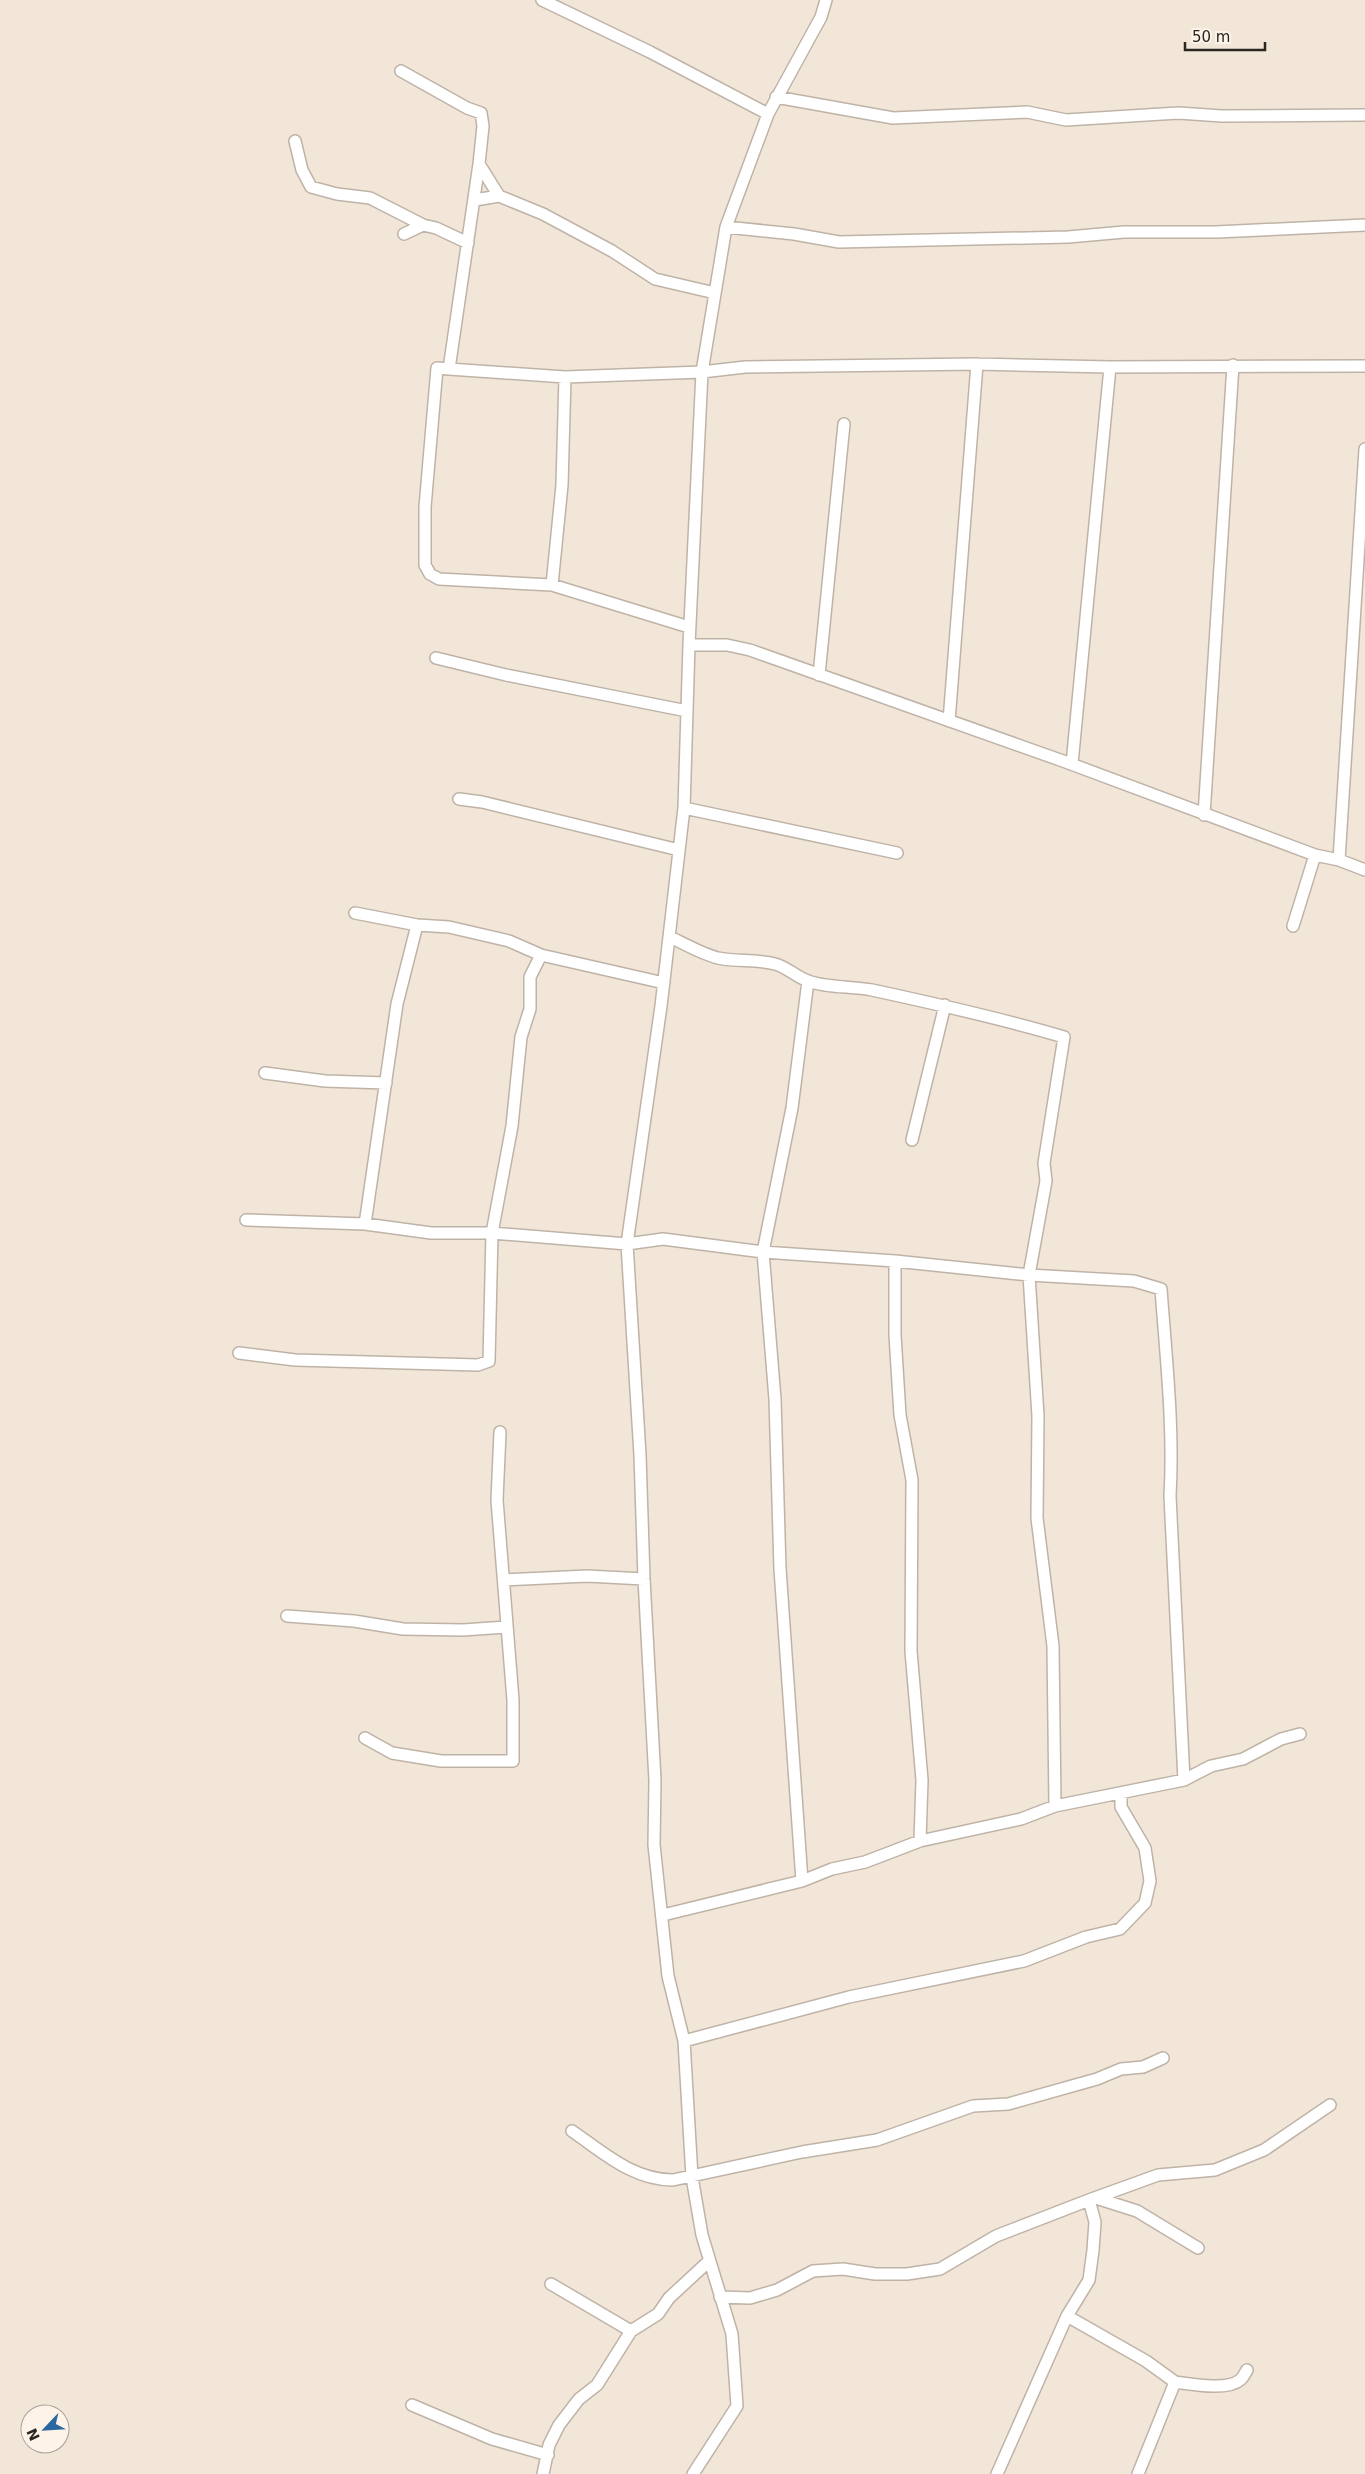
<svg xmlns="http://www.w3.org/2000/svg" width="1365" height="2474" font-family="'DejaVu Sans',sans-serif">
  <rect width="100%" height="100%" fill="#f2e6d9"/>
  <g fill="none" stroke-linecap="round" stroke-linejoin="round">
    <defs>
      <path id="minor" d="M542,0L650,52L768,114
        M401,71L467,108L481,113L483,126L479,164L499,196
        M776,97L893,118L1027,112L1066,120L1178,113L1222,116L1365,115
        M295,141L302,170L311,187L337,194L370,198L423,225L436,228L468,243
        M479,164L449,369L437,368L425,507V565L430,574L439,579L552,585L689,627
        M475,200L499,196L543,214L612,251L655,279L715,293
        M726,227L794,234L839,242L1068,237L1124,232H1216L1365,225
        M404,234L423,225
        M449,369L565,377L702,372L745,367L977,364L1110,367L1365,366
        M552,585L562,485L565,377
        M689,645H727L750,650L1063,761L1315,855L1339,860L1365,870
        M436,658L506,675L687,711
        M819,675L844,424
        M949,721L977,364
        M1072,764L1110,367
        M459,799L482,802L679,850
        M684,808L897,853
        M1204,815L1233,365
        M1339,860L1365,449
        M355,913L417,925
        M1293,926L1315,855
        M670,937C685,944 702,954 718,958C737,962 756,959 775,964C787,967 796,977 808,981C826,988 852,986 872,990C937,1004 1000,1018 1064,1037L1044,1163L1046,1181L1029,1275L1038,1416L1037,1518L1053,1646L1055,1806
        M664,983L541,955L509,941L449,927L417,925L397,1004L365,1224L431,1233H492L627,1244L663,1239L763,1252L895,1261L1029,1275L1134,1281L1161,1289C1166,1358 1174,1427 1170,1496L1184,1780
        M265,1073L325,1081L386,1083
        M912,1140L945,1005
        M246,1220L365,1224
        M895,1261V1335L900,1415L912,1480L911,1651L922,1780L920,1841
        M239,1353L295,1360L478,1365L489,1361L492,1233L512,1126L521,1037L530,1009V977L541,955
        M505,1580L587,1576L644,1579
        M287,1616L354,1621L403,1629L463,1630L506,1627
        M365,1738L392,1753L441,1761H513V1700L497,1500L500,1432
        M802,1881L780,1569L775,1399L763,1252L792,1108L808,981
        M663,1915L802,1881L832,1869L865,1862L920,1841L1021,1819L1055,1806L1184,1780L1211,1766L1243,1759L1281,1739L1300,1734
        M684,2041L849,1997L1024,1961L1086,1937L1120,1929L1145,1903L1150,1881L1145,1848L1121,1807V1793
        M572,2131C604,2153 633,2180 673,2180L802,2152L877,2140L973,2106L1008,2104L1097,2079L1121,2069L1143,2067L1163,2058
        M1096,2198L1137,2211L1198,2248
        M720,2297L750,2298L777,2290L813,2271L843,2269L875,2274H907L940,2269L996,2236L1089,2200L1158,2175L1215,2170L1264,2150L1330,2105
        M1067,2316L1146,2361L1175,2382L1138,2474
        M631,2331L658,2314L669,2298L709,2261
        M1175,2382C1191,2384 1227,2391 1240,2380C1243,2378 1245,2373 1247,2370
        M412,2405L492,2439L548,2455
        M543,2474L549,2445L559,2425L579,2399L597,2385L631,2331L551,2284
        M693,2474L737,2406L732,2334L702,2235L692,2177L684,2041L668,1976L654,1845L655,1780L644,1579L640,1455L627,1244L661,1006L684,808L689,645L702,372L726,227L768,114L821,17L826,0
        M997,2474L1067,2316L1089,2280L1093,2250L1095,2222L1089,2200"/>
    </defs>
    <use href="#minor" stroke="#bfb3a7" stroke-width="14"/>
    <use href="#minor" stroke="#fff" stroke-width="11"/>
  </g>
  <g transform="translate(45 2429) rotate(245)"><circle r="24" fill="#fdf3e9" stroke="#a9a199"/>
  <path d="M0-4L9 19L0 12L-9 19Z" fill="#2a689f"/>
  <text y="-8" font-size="14" font-weight="bold" text-anchor="middle" fill="#2a2621">N</text>
  </g>
  <path d="M1185 42v8h80v-8" fill="none" stroke="#2a2621" stroke-width="2.5"/>
  <text x="1192" y="42" font-size="15" fill="#2a2621" stroke="#fdf3e9" stroke-width="4" paint-order="stroke">50 m</text>
</svg>
